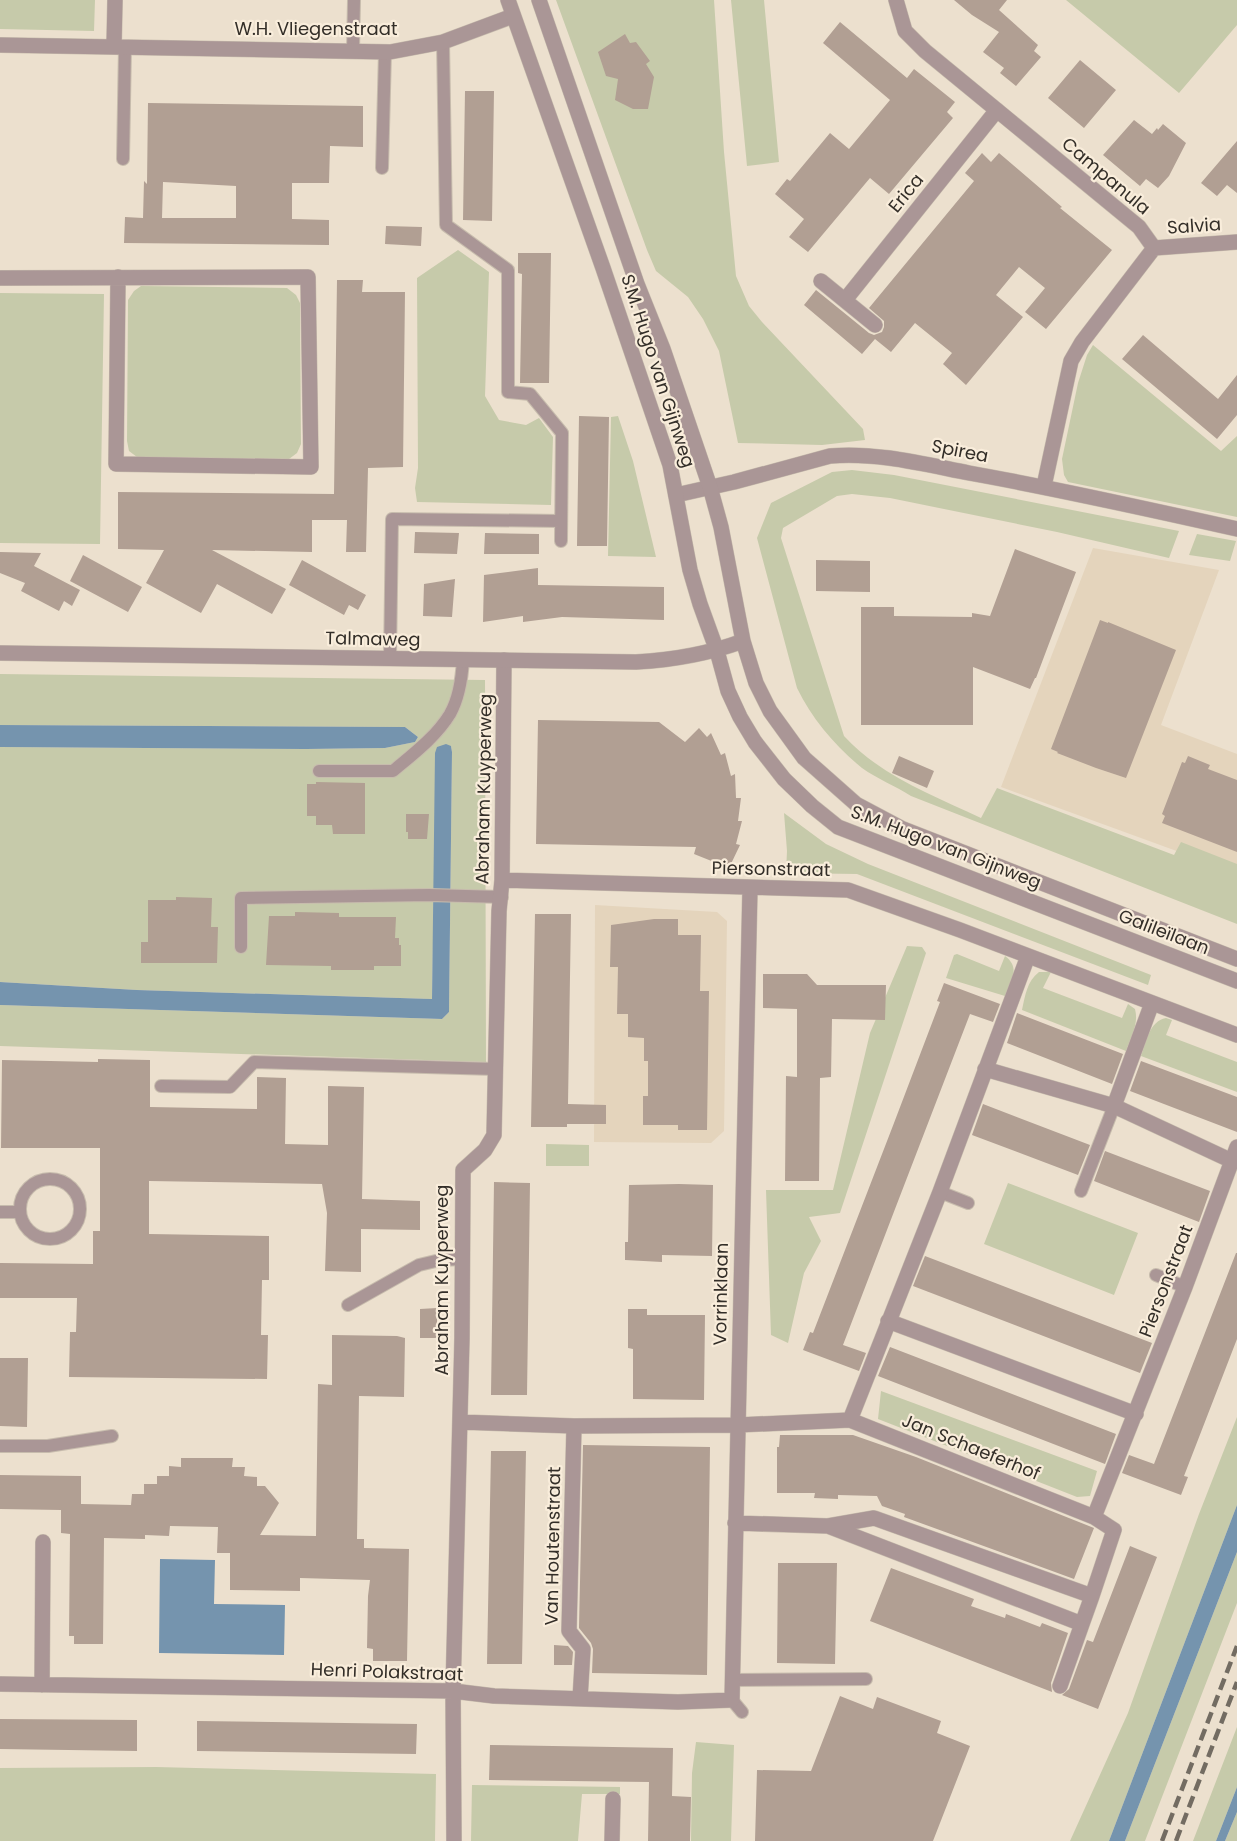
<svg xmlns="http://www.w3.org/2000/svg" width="1237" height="1841" font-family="Poppins,sans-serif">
  <rect width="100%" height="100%" fill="#ece0ce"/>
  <path fill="#e4d4bc" d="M1093,548L1219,570L1161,725L1237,754V873L1001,787Z
    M595,905L717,912L727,921L724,1131L711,1143L594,1142Z"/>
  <path fill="#c6caaa" d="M0,0H95L94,31L0,29Z
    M556,0H714L724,152L736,276L749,306L762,322L863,429L865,440L822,445L738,443L719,351L703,319L688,297L656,271L647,250Z
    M731,0H764L779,162L747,166Z
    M1066,0H1237V25L1179,93Z
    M458,250L489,272L485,396L499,420L526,425L539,418L553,437L551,505L417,502L415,488L418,468L417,278Z
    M141,286L287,288L296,295L300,303L301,444L297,453L289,459L137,457L129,451L127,441L128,300L134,291Z
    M0,293L104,294L100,544L0,543Z
    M1093,345L1221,451L1237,436V517L1068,482L1064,475L1062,459L1078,383L1087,355Z
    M618,416L633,461L656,557L608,556L611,417Z
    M852,470L894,475L1179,531L1169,558L1057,532L890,498L852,494L837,496L783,528L781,538L844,736C881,776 932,795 981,818L997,788L1174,855L1181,842L1237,864V924L911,796C896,786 877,779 862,768C836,747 812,719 797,688L757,538L771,503L832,472Z
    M1197,534L1236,541L1230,561L1189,555Z
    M0,674L485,680L486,1062L0,1046V1005L442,1019L449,1012L452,752L451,746L434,886L432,999L137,990L0,982V747L306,749L385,748L415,742L418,737L405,727L0,725Z
    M784,813L826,844L868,864L1151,975L1148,985L857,874L786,873L787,851Z
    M907,946L922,947L926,953L840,1213L809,1217L821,1241L804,1273L788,1343L771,1335L766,1190H833L870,1033Z
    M957,954L999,971L1005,956C1021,968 1011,980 1005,996L946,978L954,955Z
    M1039,972H1051L1043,988L1122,1018L1128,1004L1135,1009C1139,1024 1131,1037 1126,1051L1022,1010C1025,996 1027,981 1039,972Z
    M1166,1018L1172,1020L1166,1035L1237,1062V1092L1141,1056C1146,1043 1149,1021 1166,1018Z
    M546,1144L589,1145V1166H546Z
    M1008,1183L1138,1233L1114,1295L984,1244Z
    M881,1391L1097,1471L1090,1496L1077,1497L878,1419Z
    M1237,1417V1505L1109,1841H1070L1128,1713L1199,1514Z
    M1237,1552V1603L1145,1841H1125Z
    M1237,1727V1787L1216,1841H1193Z
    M696,1742L734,1745L731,1841H691L692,1773Z
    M156,1767L436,1774L435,1841H0V1768Z
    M472,1785L620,1787V1794H582L578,1841H471Z
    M1237,1812V1841H1225Z"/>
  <path fill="#7594ae" d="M0,725L405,727L418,737L415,742L385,748L306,749L0,747Z
    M446,744L451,746L452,752L449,1012L442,1019L0,1005V982L137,990L432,999L435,753L437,747Z
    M1237,1505V1552L1125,1841H1109Z
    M160,1559L215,1560L214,1604L285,1605L284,1655L159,1653Z
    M1237,1787V1812L1225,1841H1216Z"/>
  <path fill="#b19f93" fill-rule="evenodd" d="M954,0H1007L999,10L1038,45L1034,51L1041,57L1016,86L1000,73L1004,68L983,52L999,32L972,15Z
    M840,22L907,78L914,69L955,102L947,112L953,118L889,194L870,178L808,252L789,237L804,219L775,194L787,179L790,181L830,133L849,149L890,100L823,43Z
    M625,34L630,43L636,42L650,61L646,64L654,77L648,109H633L615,100L618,79L606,76L598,52Z
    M1080,60L1116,90L1084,128L1048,98Z
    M465,91H494L492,221L463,220Z
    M148,103L363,106V147L330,146L329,183H292V219L329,220V245L124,243L125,217L143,218L144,181L147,184ZM163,182L236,186V218H162Z
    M1134,120L1152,134L1157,128L1158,130L1163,124L1186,143L1169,176L1158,188L1146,179L1140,186L1103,155Z
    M1237,141V193L1227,185L1217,196L1201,183Z
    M982,153L991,162L999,153L1062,207L1060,208L1112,250L1046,329L1025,312L1045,288L1019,267L996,295L1023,317L966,385L943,364L952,353L915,323L891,352L875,339L862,354L804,305L816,290L869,333L874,335L882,332L884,327V321L869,308L974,181L965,173Z
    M386,226L422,227L421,246L385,244Z
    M518,253H551L549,383H520L522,274L518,273Z
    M337,280H363L362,292H405L403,467L368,468L366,552H346L347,520H312V552L212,550L286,589L272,614L217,584L201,613L146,583L164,550L118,549V492L334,494Z
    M1143,335L1218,399L1237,375V415L1217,439L1122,359Z
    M579,416L609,417L607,546H577Z
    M415,532L459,533L457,554L414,553Z
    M485,533L539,534V554H484Z
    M1015,549L1076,572L1036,678H1035L1030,689L973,667V725H861V607H894V616L972,617V613L990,616Z
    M0,552L41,553L34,566L80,590L72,606L64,601L59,611L21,591L25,583L0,573Z
    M83,555L142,587L128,612L70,581Z
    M302,560L366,595L358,610L349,605L344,615L289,585Z
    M816,560L870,561V592L816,591Z
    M538,568V585L664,587V620L562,617L523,622V616L483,622L484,575Z
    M455,579L452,617L423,616L424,584Z
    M1100,620L1108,623V622L1176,650L1126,778L1096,768L1057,753L1058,752L1051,749Z
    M538,720L659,722L685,742L699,728L707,737L711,733L721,755L725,753L731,776L735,774L736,798H741L738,821H742L736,844L740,845L729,868L694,854L696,847L536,844Z
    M899,756L934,771L927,788L892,773Z
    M1188,756L1210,765L1208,769L1237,780V852L1162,823L1165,816L1162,814L1182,762L1185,763Z
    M316,782L365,783V834H333L332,825H316V816H307V784H316Z
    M406,814H429L427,839H408V832H406Z
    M176,897L212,898L211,927H218L217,963H141V942H148V900H176Z
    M295,912L339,913V917H396L395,938H399V945H401V966H374V970H331V966L266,965L269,916H295Z
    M535,914H571L568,1104L606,1105V1124H567V1127H531Z
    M654,919H678V935H701L700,991H709L707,1130H678V1125H643V1096H648V1061H644V1038L628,1037V1014H617L618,967H610L611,925Z
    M763,974H807L817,985H886L885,1020L832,1019L831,1077L820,1078L819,1181H785L786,1076L797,1077V1009L763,1008Z
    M944,983L1000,1004L993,1022L970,1014L895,1209L843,1345L866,1353L859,1371L803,1350L810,1332L813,1333L894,1123L940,1002L937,1001Z
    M1017,1013L1123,1054L1112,1084L1007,1043Z
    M98,1059L150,1060V1107L257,1109V1077L286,1078L285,1144L328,1145V1086L364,1087L362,1199L420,1201V1230L361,1229V1272L325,1271L327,1213L322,1184L149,1181V1234L269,1236V1280H262L261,1335H268L267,1379L69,1377L70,1332H76L77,1298H0V1263L93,1264V1231H100V1148H1L2,1060L98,1062Z
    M1141,1061L1237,1097V1132L1130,1091Z
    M983,1104L1090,1145L1078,1175L972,1135Z
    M1105,1151L1210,1191L1199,1222L1094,1181Z
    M494,1182L530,1183L527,1395H491Z
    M679,1184L713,1185L712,1256L662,1255V1262L625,1260V1242H628L629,1185Z
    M1236,1253H1237V1339L1184,1476L1188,1477L1181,1495L1122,1473L1129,1455L1154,1464Z
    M925,1256L1152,1343L1140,1373L913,1286Z
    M437,1308V1338H420V1309Z
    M628,1309H647V1315H705L704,1400L633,1399V1349L628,1348Z
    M332,1335L397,1336L405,1338L404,1397L359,1396L357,1539H364V1548L409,1549L407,1661H373V1649L367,1648L368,1596L370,1580L300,1578V1591L230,1590V1553H217L218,1527L170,1526L169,1536L145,1535V1539L104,1538L103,1644H74V1636H69L70,1534L61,1533V1510L0,1509V1475L81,1476V1504L131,1505L132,1494H144V1484H157V1476H169V1466L181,1467V1458H233L232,1467H245L244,1476L257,1477V1486H265L279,1503L260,1535L316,1536L318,1384L332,1385Z
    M890,1347L1116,1434L1105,1464L878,1376Z
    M0,1358H28L27,1427L0,1426Z
    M780,1435H853L916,1457L1089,1526L1094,1528L1074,1579L904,1517L905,1514L882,1506L877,1496L838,1495V1499L814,1498L815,1493H777V1447H779Z
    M583,1445L710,1447L707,1675L592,1673L593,1649L591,1643L579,1628Z
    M491,1451H526L522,1664H487Z
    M1130,1546L1157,1557L1098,1709L1062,1695L1069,1689L1087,1640L1093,1642Z
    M778,1563H837L835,1664L777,1663Z
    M891,1568L974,1599L971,1606L1005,1618L1006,1614L1040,1627L1042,1623L1068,1633L1051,1683L1052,1692L870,1621Z
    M554,1645L568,1646L573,1652L572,1665H554Z
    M840,1696L873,1709L877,1697L941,1721L937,1733L970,1746L933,1841H755L757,1770L811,1771Z
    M0,1719L137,1720V1751L0,1749Z
    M197,1721L417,1724L416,1754L197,1751Z
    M490,1745L673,1748L672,1796L691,1797L690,1841H648L649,1782L489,1780Z"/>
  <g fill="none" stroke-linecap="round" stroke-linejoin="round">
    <defs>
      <path id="service" d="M443,42L446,225L508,270V392L530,394L562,433L561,541
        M353,51L354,0
        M123,159L125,47
        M382,168L385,52
        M390,658L392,519L561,521
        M319,771H393C412,755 436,737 450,714C459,698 462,678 463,659
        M241,947V898L429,895L502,897
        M161,1086L230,1087L254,1062L495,1069
        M20 1209a30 30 0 1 1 60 0a30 30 0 1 1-60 0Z
        M1081,1191L1114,1106
        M940,1192L968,1203
        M0,1212H20
        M1156,1275L1185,1287
        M348,1305L419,1265L440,1260L462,1259
        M0,1446H48L112,1436
        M732,1680L866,1679
        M732,1700L742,1712"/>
      <path id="minor" d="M896,0L905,31L925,51L1139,227L1154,248L1082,342L1071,361L1044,486
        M0,45L390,52L443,42L513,16
        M114,46L115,0
        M1154,248L1237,242
        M0,278L308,277L311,467L116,464L118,277
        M821,281L875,325
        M845,300L997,110
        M676,495L734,482L830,456C877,452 923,464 969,473C1059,489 1148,509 1237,529
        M502,880L848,890L960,930L1237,1035
        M985,1069L1114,1106L1232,1161
        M1114,1106L1152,1003
        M888,1321L1136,1414
        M850,1420L940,1192L1028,956
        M460,1422L574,1426L738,1425L850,1420L1094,1517L1114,1530L1092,1596
        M574,1426L569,1631L583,1649L580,1699
        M1094,1517L1185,1287L1237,1147
        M735,1523L828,1526L1082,1624L1060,1686
        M828,1526L874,1518L1092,1596L1082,1624
        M0,1684L453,1691L494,1696L678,1702L732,1700L750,888
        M42,1685L43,1542
        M454,1841L453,1691L462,1338L463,1170L485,1150L494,1135L499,911L502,880L504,660
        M612,1841L613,1799"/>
      <path id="tertiary" d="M508,0L603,268L670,465L690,570L700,604L717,651L728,691L740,717L755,742L784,779L812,806L838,827L1237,981
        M539,0L637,284L663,349L710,487L721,527L743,641L756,683L770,711L804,758L856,804L903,829L1237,959
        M0,653L636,662C673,660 708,654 743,641"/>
    </defs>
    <use href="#service" stroke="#c7bcad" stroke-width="14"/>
    <use href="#minor" stroke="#c7bcad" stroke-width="16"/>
    <use href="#tertiary" stroke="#c7bcad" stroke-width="16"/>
    <use href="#service" stroke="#aa9696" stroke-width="12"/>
    <use href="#minor" stroke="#aa9696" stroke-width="15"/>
    <use href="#tertiary" stroke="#aa9696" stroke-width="15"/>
    <path stroke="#736c62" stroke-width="4.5" stroke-dasharray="12 6" stroke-linecap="butt" d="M1162,1841L1237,1646
      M1176,1841L1237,1682"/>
  </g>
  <g text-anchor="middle" stroke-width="4.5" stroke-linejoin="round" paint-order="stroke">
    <g font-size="18" fill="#332e28" stroke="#f9eddb">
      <text x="316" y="35">W.H. Vliegenstraat</text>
      <text transform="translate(1106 176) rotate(40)" y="6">Campanula</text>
      <text transform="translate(906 193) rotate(-51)" y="6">Erica</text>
      <text transform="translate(1194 226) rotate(-4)" y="6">Salvia</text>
      <text transform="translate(658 371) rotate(72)" y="6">S.M. Hugo van Gijnweg</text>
      <text transform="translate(960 451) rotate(11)" y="6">Spirea</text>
      <text transform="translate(373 639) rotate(1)" y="6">Talmaweg</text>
      <text transform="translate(484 789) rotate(-89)" y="6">Abraham Kuyperweg</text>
      <text transform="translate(946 847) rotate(21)" y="6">S.M. Hugo van Gijnweg</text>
      <text transform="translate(771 869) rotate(1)" y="6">Piersonstraat</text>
      <text transform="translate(1164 932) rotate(21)" y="6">Galileïlaan</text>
      <text transform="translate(442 1280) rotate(-90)" y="6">Abraham Kuyperweg</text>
      <text transform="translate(1166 1281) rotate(-69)" y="6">Piersonstraat</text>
      <text transform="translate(721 1294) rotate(-89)" y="6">Vorrinklaan</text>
      <text transform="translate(971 1447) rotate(22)" y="6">Jan Schaeferhof</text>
      <text transform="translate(553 1546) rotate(-89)" y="6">Van Houtenstraat</text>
      <text transform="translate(387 1672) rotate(2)" y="6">Henri Polakstraat</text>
    </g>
  </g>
</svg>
